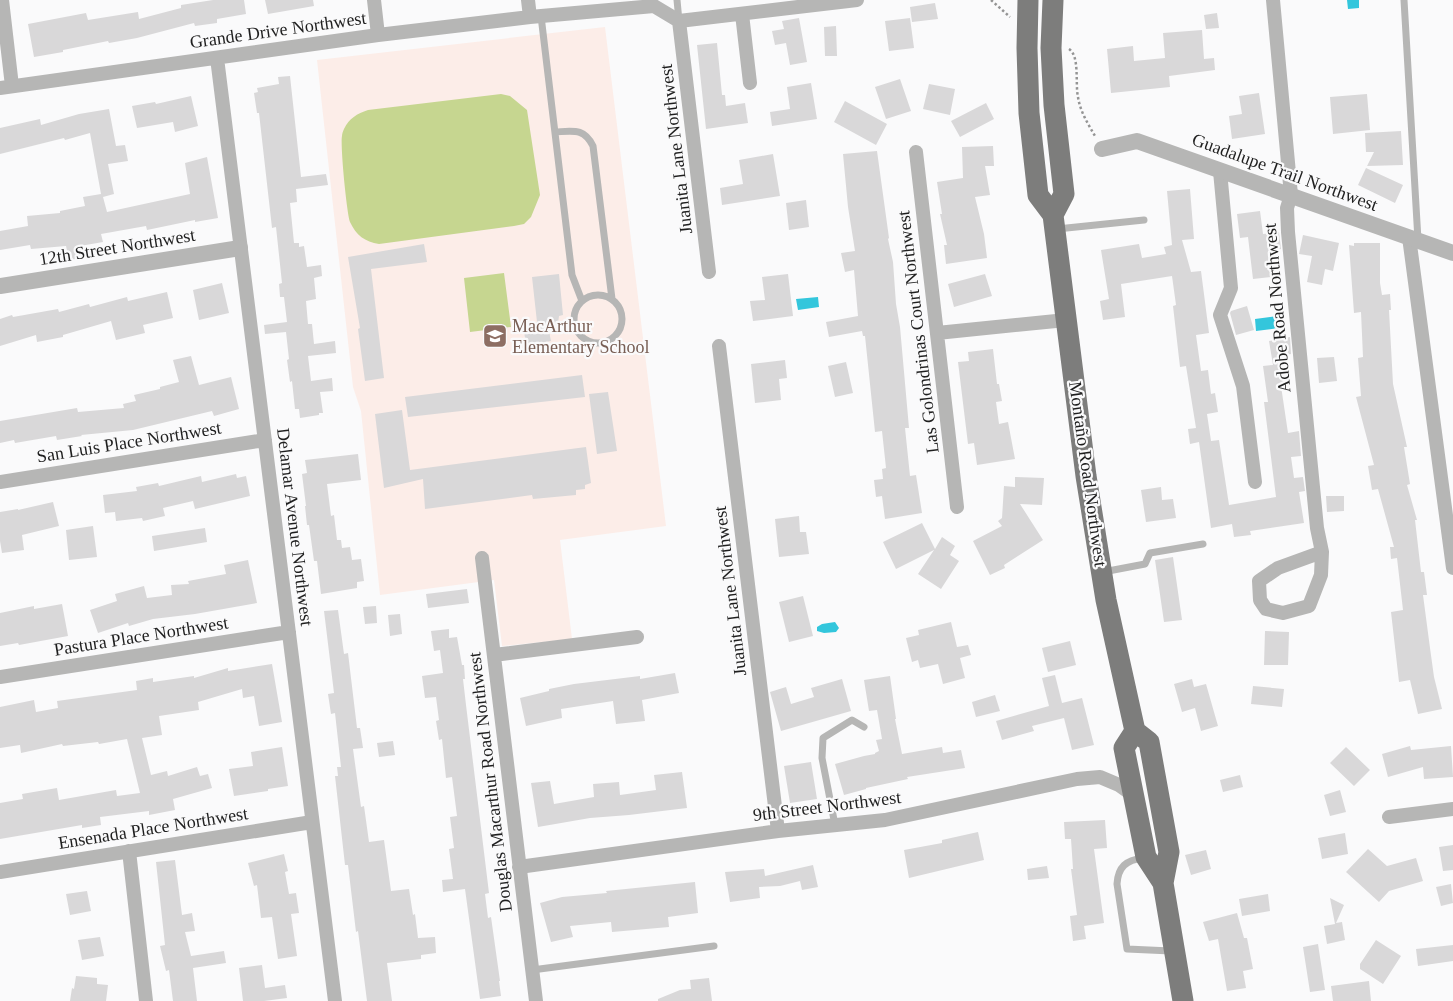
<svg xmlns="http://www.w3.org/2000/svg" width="1453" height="1001" font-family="'Times New Roman',serif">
  <rect width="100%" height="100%" fill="#fafafb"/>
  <path fill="#fcede8" d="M605,27L666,526L560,540L572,639L502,646L494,580L380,595L361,411L353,387L317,60Z"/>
  <path fill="#c6d690" d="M501,94L510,96L527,110L540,195L531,217L524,224L514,226L379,244C365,242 356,235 350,222C347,215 340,145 342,136C342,134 343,131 344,129C349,118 357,114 368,110Z
    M504,273L511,327L470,332L464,278Z"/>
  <path fill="#33c6dc" d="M1347,0H1359V8L1348,9Z
    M818,297L819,307L798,310L796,299Z
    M1278,316L1279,328L1256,331L1255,319Z
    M835,622L839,628L836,632L824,633L817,631V627L822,624Z"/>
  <path fill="#d9d8d9" d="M213,0H244L246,14L217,19V23L195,26L194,23L137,38L109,43L108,41L63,50V52L34,57L28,24L86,13L88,20L138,12L139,19L181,8V5Z
    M265,0H313L314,6L268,14Z
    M935,3L938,19L912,22L910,7Z
    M1217,13L1219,28L1206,29L1204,15Z
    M799,18L807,62L790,65L786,43L775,45L772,31L784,29L782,21Z
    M910,18L914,48L889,51L885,21Z
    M836,26L837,56H825L824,27Z
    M1202,30L1204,59L1214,58L1215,70L1169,76L1170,87L1111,93L1107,49L1133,46L1134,61L1165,58L1163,33Z
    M717,43L722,95H725L726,106L745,103L748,123L706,129L697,45Z
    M290,76L301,177L326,174L328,185L296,189L297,202L290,203L294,243H299V247L304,246L307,267L321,265L322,276L314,278L316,299L306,301L308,324H312L314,344L335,341L336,353L308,356L311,381L332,378L333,391L320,392L323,413H319V415L300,418L299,409H295L292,381L290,382L287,360L289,359L286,332L265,334L264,325L287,322L284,297H280L279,284L282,283L276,227L272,228L259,113H257L254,93L258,92L257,88L279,84L278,77Z
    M900,79L911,111L886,119L875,87Z
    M811,83L817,119L772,126L770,112L790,109L787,87Z
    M929,84L955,89L950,115L923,109Z
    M1259,93L1265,134L1232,139L1229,116L1242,114L1239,96Z
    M1367,94L1370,130L1333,134L1330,97Z
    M191,96L198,126L175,132L173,122L137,128L132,106L155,102L156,104Z
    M845,101L887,124L876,145L834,122Z
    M986,103L994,119L960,137L951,121Z
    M109,109L116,146L125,145L128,161L108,164L114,194L103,197L107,212L190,194L185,163L207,157L218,218L195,222V220L147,230L146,226L101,234L103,242L80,246L82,258L69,260L66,246L31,249L30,245L0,250V231L28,226L27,216L60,213V211L85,206L83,197L101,194L90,133L65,140L64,138L0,154V128L40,119L41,125L79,114Z
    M1401,131L1403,165L1367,166L1374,152H1366L1365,133Z
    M993,146L994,166H985L990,195L975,197L984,234L987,258L946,264L944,245H947L940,214H942L937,182L963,178L962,147Z
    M877,151L889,238L888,239L893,262L896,304L900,327L909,428H905L910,476L916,475L922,513L885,519L882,496L876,497L874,480L883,479L882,469L886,468L882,431L875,432L865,336H863L862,331L829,337L826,322L858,316L854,270L845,272L841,253L855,251L848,207L843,154Z
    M773,154L780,196L722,205L720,188L743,184L739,160Z
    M1366,168L1403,185L1395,203L1358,185Z
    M1190,189L1194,239L1182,240L1191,272L1201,271L1209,333L1196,335L1201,371L1208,370L1211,394L1215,393L1218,412L1207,414L1211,441L1219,440L1229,505L1276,497L1264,402H1268L1263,366L1273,365L1269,341L1290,337L1291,354L1282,356L1285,385L1281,386L1288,433L1299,431L1301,456L1291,457L1294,478L1303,477L1305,491L1299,492L1304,523L1250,531L1251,535L1234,537L1232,524L1211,528L1199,442L1190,444L1188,429L1196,428L1186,366L1180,367L1173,306L1176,305L1172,276L1121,284L1125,317L1103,320L1100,301L1109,299L1101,250L1139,244L1142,258L1166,254L1164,247L1172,245L1167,191Z
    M806,200L809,227L789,230L786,203Z
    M1260,211L1263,234L1279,232L1281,249L1268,251L1271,277L1253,279L1248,237L1240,238L1237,214Z
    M1303,235L1339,243L1333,271L1325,269L1322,285L1307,282L1312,256L1299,254Z
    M1354,243H1380V283L1382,295L1390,294L1391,310H1389L1393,384L1407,447H1404L1410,484L1407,485L1417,520H1415L1421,572H1424L1427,595H1423L1430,648L1434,677L1442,709L1418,714L1410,680L1399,682L1391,612L1403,610L1397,558L1391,559L1390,547H1394L1378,489L1372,490L1368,466L1374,465L1356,397L1361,396L1358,358L1363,357L1361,312L1354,313L1349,245L1354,246Z
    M424,244L427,262L371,269L384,378L365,381L358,329L360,328L348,257Z
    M559,274L563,315L559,316L558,323L549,331L551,341L526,345L523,324L537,322L532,277Z
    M788,274L793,316L753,321L750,301L765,300L762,277Z
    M985,274L992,296L954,307L948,284Z
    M222,283L229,313L199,320L193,290Z
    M167,292L173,318L143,325L145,333L116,340L111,321L63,335V337L37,342L36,335L0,346V319L12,315L13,317L58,309L59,312L89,304L90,307L127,297L128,301Z
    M1247,306L1254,330L1236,335L1230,313L1231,311Z
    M993,349L997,384H999L1002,401L996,402L999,424L1008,422L1015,459L977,465L974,443L968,444L958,362L969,361L968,352Z
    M191,356L199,385L231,377L239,409L214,416L212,411L133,430L81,435L82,436L57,440L56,436L15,443L14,440L0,443V421L77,408L78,412L124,408L123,404L136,401L134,395L160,389V387L179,382L173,360Z
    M1334,357L1337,381L1319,383L1317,358Z
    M785,360L787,378L779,379L781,400L755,403L751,364Z
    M846,362L853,393L835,397L828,366Z
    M582,375L585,397L408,417L405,397Z
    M608,392L617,451L597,454L589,394Z
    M402,410L410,470L586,447L591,483L585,485V489L576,490V495L533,499L532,495L425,509L423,479L384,488L375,414Z
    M358,454L361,480L327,484L331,516L334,515L337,540H341L342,548L350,547L352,560L361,559L364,581L357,582V588L321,594L317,561H314L309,525H307L305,506H306L302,474L307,473L305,460Z
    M236,474L237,478L246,476L250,496L195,509L193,501L163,508L165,516L143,521L142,518L116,521L115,512L105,513L103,495L137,491L136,487L158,483L159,486L201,476L202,482Z
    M1015,477L1044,478L1042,505L1020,504L1043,540L1004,565L1005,568L990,575L973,541L1002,526L998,521L1002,518L1004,486L1015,487Z
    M1161,487L1162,500L1173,499L1176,518L1146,522L1141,490Z
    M1326,496H1344V511L1327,512Z
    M53,502L59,526L22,535L24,550L2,553L0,541V512L18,509V510Z
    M799,516L800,532H806L809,554L779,557L775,519Z
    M922,523L935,549L942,537L955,546L950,555L959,561L941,589L918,574L934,550L896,569L883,542Z
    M93,526L97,557L69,560L66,530Z
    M205,528L207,542L154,551L152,536Z
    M1173,557L1182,620L1164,622L1155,560Z
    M248,560L257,603L195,614L153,619L129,626L128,623L98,633L90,610L117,601L115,594L144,586L147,598L172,595L171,585L189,584L188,581L226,574L224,565Z
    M467,589L469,603L428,608L426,594Z
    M803,596L813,636L789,642L779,602Z
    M62,604L68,636L19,645L18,643L0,646V613L34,606V609Z
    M376,606L377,623L365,624L363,607Z
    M338,610L344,654L348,653L357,728H360L363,748L353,749L361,807L364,806L369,842L384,840L391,891L409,889L413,915L415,914L418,938L435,937L436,953L421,955V959L387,963L392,1001H367L358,931L356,932L348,865H345L335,776H338L337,767H341L335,713L331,714L328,694L334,693L324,611Z
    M400,614L402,634L390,636L388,615Z
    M951,622L957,647L968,645L971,655L960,658L965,678L943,684L938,664L920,668L918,660L912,662L906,638L919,635L918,630Z
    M449,629V638L457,637L462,665H464L465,679H463L466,705L489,893L485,894L488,918L491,917L500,981H499L501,996L480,999L465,889L443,892L442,880L453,879L449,849L454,848L450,817L457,816L452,777L446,778L442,739L439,740L436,721L439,720L436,697L425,698L422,676L443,673L440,650L434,651L431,631Z
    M1265,631L1289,632L1288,665H1264Z
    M1070,641L1076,665L1048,672L1042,648Z
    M272,664L282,722L259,726L254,696L243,698L242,689L198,702L199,710L159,716L162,735L142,738L151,775L167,771L168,776L197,767L200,776L208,774L212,788L173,799L175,810L149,815V811L100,817L101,825L82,828V825L0,839V803L23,799L22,794L57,788L59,800L116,790L117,796L140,793L127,739L99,744L98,742L63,746L62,744L21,753L20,745L0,748V707L34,700L36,712L58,708L57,701L137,690L136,681L153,678V682L194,676V678L228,668V671Z
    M675,673L679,693L642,700L645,721L616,724L613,701L561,709L562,718L526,726L520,698L549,691V689L574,684L640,676V679Z
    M1055,675L1062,703L1082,698L1094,745L1072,750L1064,718L1032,726L1034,731L1002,740L996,721L1049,706L1042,678Z
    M890,676L896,719H895L902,754L942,747L943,753L961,750L965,768L907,777L908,779L866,788V789L844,795L835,764L864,756L875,754V753L879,751L876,740L882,739L877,710L869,711L864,680Z
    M842,679L851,711L781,731L770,692L786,687L791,704L814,697L811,688Z
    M1192,679L1194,687L1206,684L1218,726L1201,731L1195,708L1182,712L1174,684Z
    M1253,686L1284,689L1282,707L1251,704Z
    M995,695L1000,711L976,717L972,702Z
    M393,741L395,755L379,757L377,743Z
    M1410,746L1411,750L1451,746L1453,777L1424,779L1423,767L1388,777L1382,754Z
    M282,747L288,786L268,789V791L234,796L229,769L253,766L251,752Z
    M1346,747L1370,770L1354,786L1330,763Z
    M811,762L817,799L790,803L784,766Z
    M682,772L687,808L629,815L590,818L538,827L531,783L550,781L554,804L594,797L593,784L619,782L620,795L656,790L654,775Z
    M1240,775L1243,787L1223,792L1220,780Z
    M1340,790L1346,812L1330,816L1324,795Z
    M1105,820L1107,848L1094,849L1104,923L1084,926L1086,939L1073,941L1070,916L1077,915L1071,869H1073L1071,839H1065L1064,822Z
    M978,832L984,860L909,878L904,850L942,843V840Z
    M1345,833L1348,854L1322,859L1318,838Z
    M1453,845V870L1443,871L1439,847Z
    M1368,849L1387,866L1416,858L1423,881L1389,891L1379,902L1346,872Z
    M1206,850L1211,869L1191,875L1185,855Z
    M284,854L288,871L285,872L289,894L296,893L299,913L291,914L297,956L278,959L272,917L261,918L257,885L254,886L248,863Z
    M175,860L182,915L192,913L195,931L185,932L191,956L224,951L226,963L193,968L197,1001H173L169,970L166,971L160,946L165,945L156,862Z
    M813,865L818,887L802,890L800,881L780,886L759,887L760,898L730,902L725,872L764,869L765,876Z
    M1047,866L1049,878L1028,880L1027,869Z
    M695,882L698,913L668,917L669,927L612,932L611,922L570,926L573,937L551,942L540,903L562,897L607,893L606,891Z
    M1451,884L1453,903L1441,906L1436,887Z
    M87,891L91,911L70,915L66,894Z
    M1268,894L1270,911L1242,916L1239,899Z
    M1330,898L1344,905L1336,923L1342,922L1345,940L1327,944L1324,926L1335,924Z
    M1237,913L1244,938H1247L1253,969L1243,971L1246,988L1227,991L1218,939L1209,941L1203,922Z
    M100,937L104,956L82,960L78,940Z
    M1376,940L1401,956L1383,984L1360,969V964Z
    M1318,944L1325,990L1310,992L1303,947Z
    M1453,945V961L1418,966L1416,949Z
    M262,965L265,988L285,985L287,998L264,1001H243L239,968Z
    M76,976L97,978V984L108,985L106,1001H70L72,988L74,989Z
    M709,978L712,1001H658V999L680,990L691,989L690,980Z
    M1369,981L1371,1001H1333L1331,986Z"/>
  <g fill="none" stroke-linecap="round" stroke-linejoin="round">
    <path stroke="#949494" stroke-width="2.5" stroke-dasharray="2.5 2.5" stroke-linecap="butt" d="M991,0L1010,17
      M1069,49C1080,56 1075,84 1078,97C1080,111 1088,124 1095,136"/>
    <path stroke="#b6b6b5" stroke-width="7" d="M677,0L679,21
      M1404,0L1418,240
      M541,16L572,275L582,301
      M555,132C574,131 584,128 593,146L612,299
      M1057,229L1144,220
      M574 319a24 24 0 1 1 48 0a24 24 0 1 1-48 0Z
      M1103,572L1145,564L1150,553L1203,544
      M835,825L822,758L823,738L852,720L864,727
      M1143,858C1126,860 1118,867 1117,884L1127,949L1171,951
      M532,970L714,946"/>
    <path stroke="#b6b6b5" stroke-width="14" d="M2,0L12,86
      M374,0L378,35
      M528,0L530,17
      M1273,0L1291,195L1287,208L1288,232L1317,528L1322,552L1321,575L1309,606L1283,613L1266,609L1260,600L1259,581L1278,568L1322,552
      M742,14L750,83
      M679,21L709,272
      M217,58L335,1001
      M0,88L378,35L530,17L654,6L679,21L857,0
      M916,152L957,507
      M1220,171L1231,288L1220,315L1243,386L1255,482
      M1409,237L1453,568
      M937,333L1066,320
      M719,346L778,831
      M0,482L265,440
      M482,558L536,1001
      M494,655L637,637
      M0,677L289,632
      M1389,817L1453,809
      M129,851L146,1001
      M519,867L778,831L885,820L1077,779L1100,777L1119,785L1133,795
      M0,872L312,822"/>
    <path stroke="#b6b6b5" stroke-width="16" d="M1102,149L1137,141L1453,253
      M0,286L240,248"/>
    <path stroke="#7d7d7c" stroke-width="21" d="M1028,0L1027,48L1029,113L1038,195L1053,215L1086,476L1106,600L1135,731L1149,742L1169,852L1163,883L1183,1001
      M1053,215L1064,194L1054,105L1051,48L1053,0
      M1135,731L1124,748L1146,857L1163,883"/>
  </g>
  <defs>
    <symbol id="school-square" viewBox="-11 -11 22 22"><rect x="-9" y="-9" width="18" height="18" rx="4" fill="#8d6e63" stroke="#fafafb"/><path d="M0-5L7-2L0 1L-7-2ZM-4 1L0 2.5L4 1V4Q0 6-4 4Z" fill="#fff"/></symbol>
  </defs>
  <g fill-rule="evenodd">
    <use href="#school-square" x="481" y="322" width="28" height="28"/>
  </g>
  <g text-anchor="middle" stroke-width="4.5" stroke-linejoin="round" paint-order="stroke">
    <g font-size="18" fill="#1f1f1f" stroke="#fafafb">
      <text transform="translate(278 30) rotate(-8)" y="6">Grande Drive Northwest</text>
      <text transform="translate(676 149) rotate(-97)" y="6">Juanita Lane Northwest</text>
      <text transform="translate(1285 172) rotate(20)" y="6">Guadalupe Trail Northwest</text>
      <text transform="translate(117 247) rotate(-9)" y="6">12th Street Northwest</text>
      <text transform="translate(1277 308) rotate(-95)" y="6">Adobe Road Northwest</text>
      <text transform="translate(918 332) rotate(-97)" y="6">Las Golondrinas Court Northwest</text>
      <text transform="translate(129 442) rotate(-9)" y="6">San Luis Place Northwest</text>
      <text transform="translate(1088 474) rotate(82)" y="6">Montaño Road Northwest</text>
      <text transform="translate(295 527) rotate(83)" y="6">Delamar Avenue Northwest</text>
      <text transform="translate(730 591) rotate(-97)" y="6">Juanita Lane Northwest</text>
      <text transform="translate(141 636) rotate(-9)" y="6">Pastura Place Northwest</text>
      <text transform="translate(490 782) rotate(-97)" y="6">Douglas Macarthur Road Northwest</text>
      <text transform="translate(827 806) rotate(-7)" y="6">9th Street Northwest</text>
      <text transform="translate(153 828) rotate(-9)" y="6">Ensenada Place Northwest</text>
    </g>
    <g font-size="18" fill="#785e54" stroke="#fafafb" text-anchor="start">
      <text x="512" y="332">MacArthur<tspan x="512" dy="21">Elementary School</tspan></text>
    </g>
  </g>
</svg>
